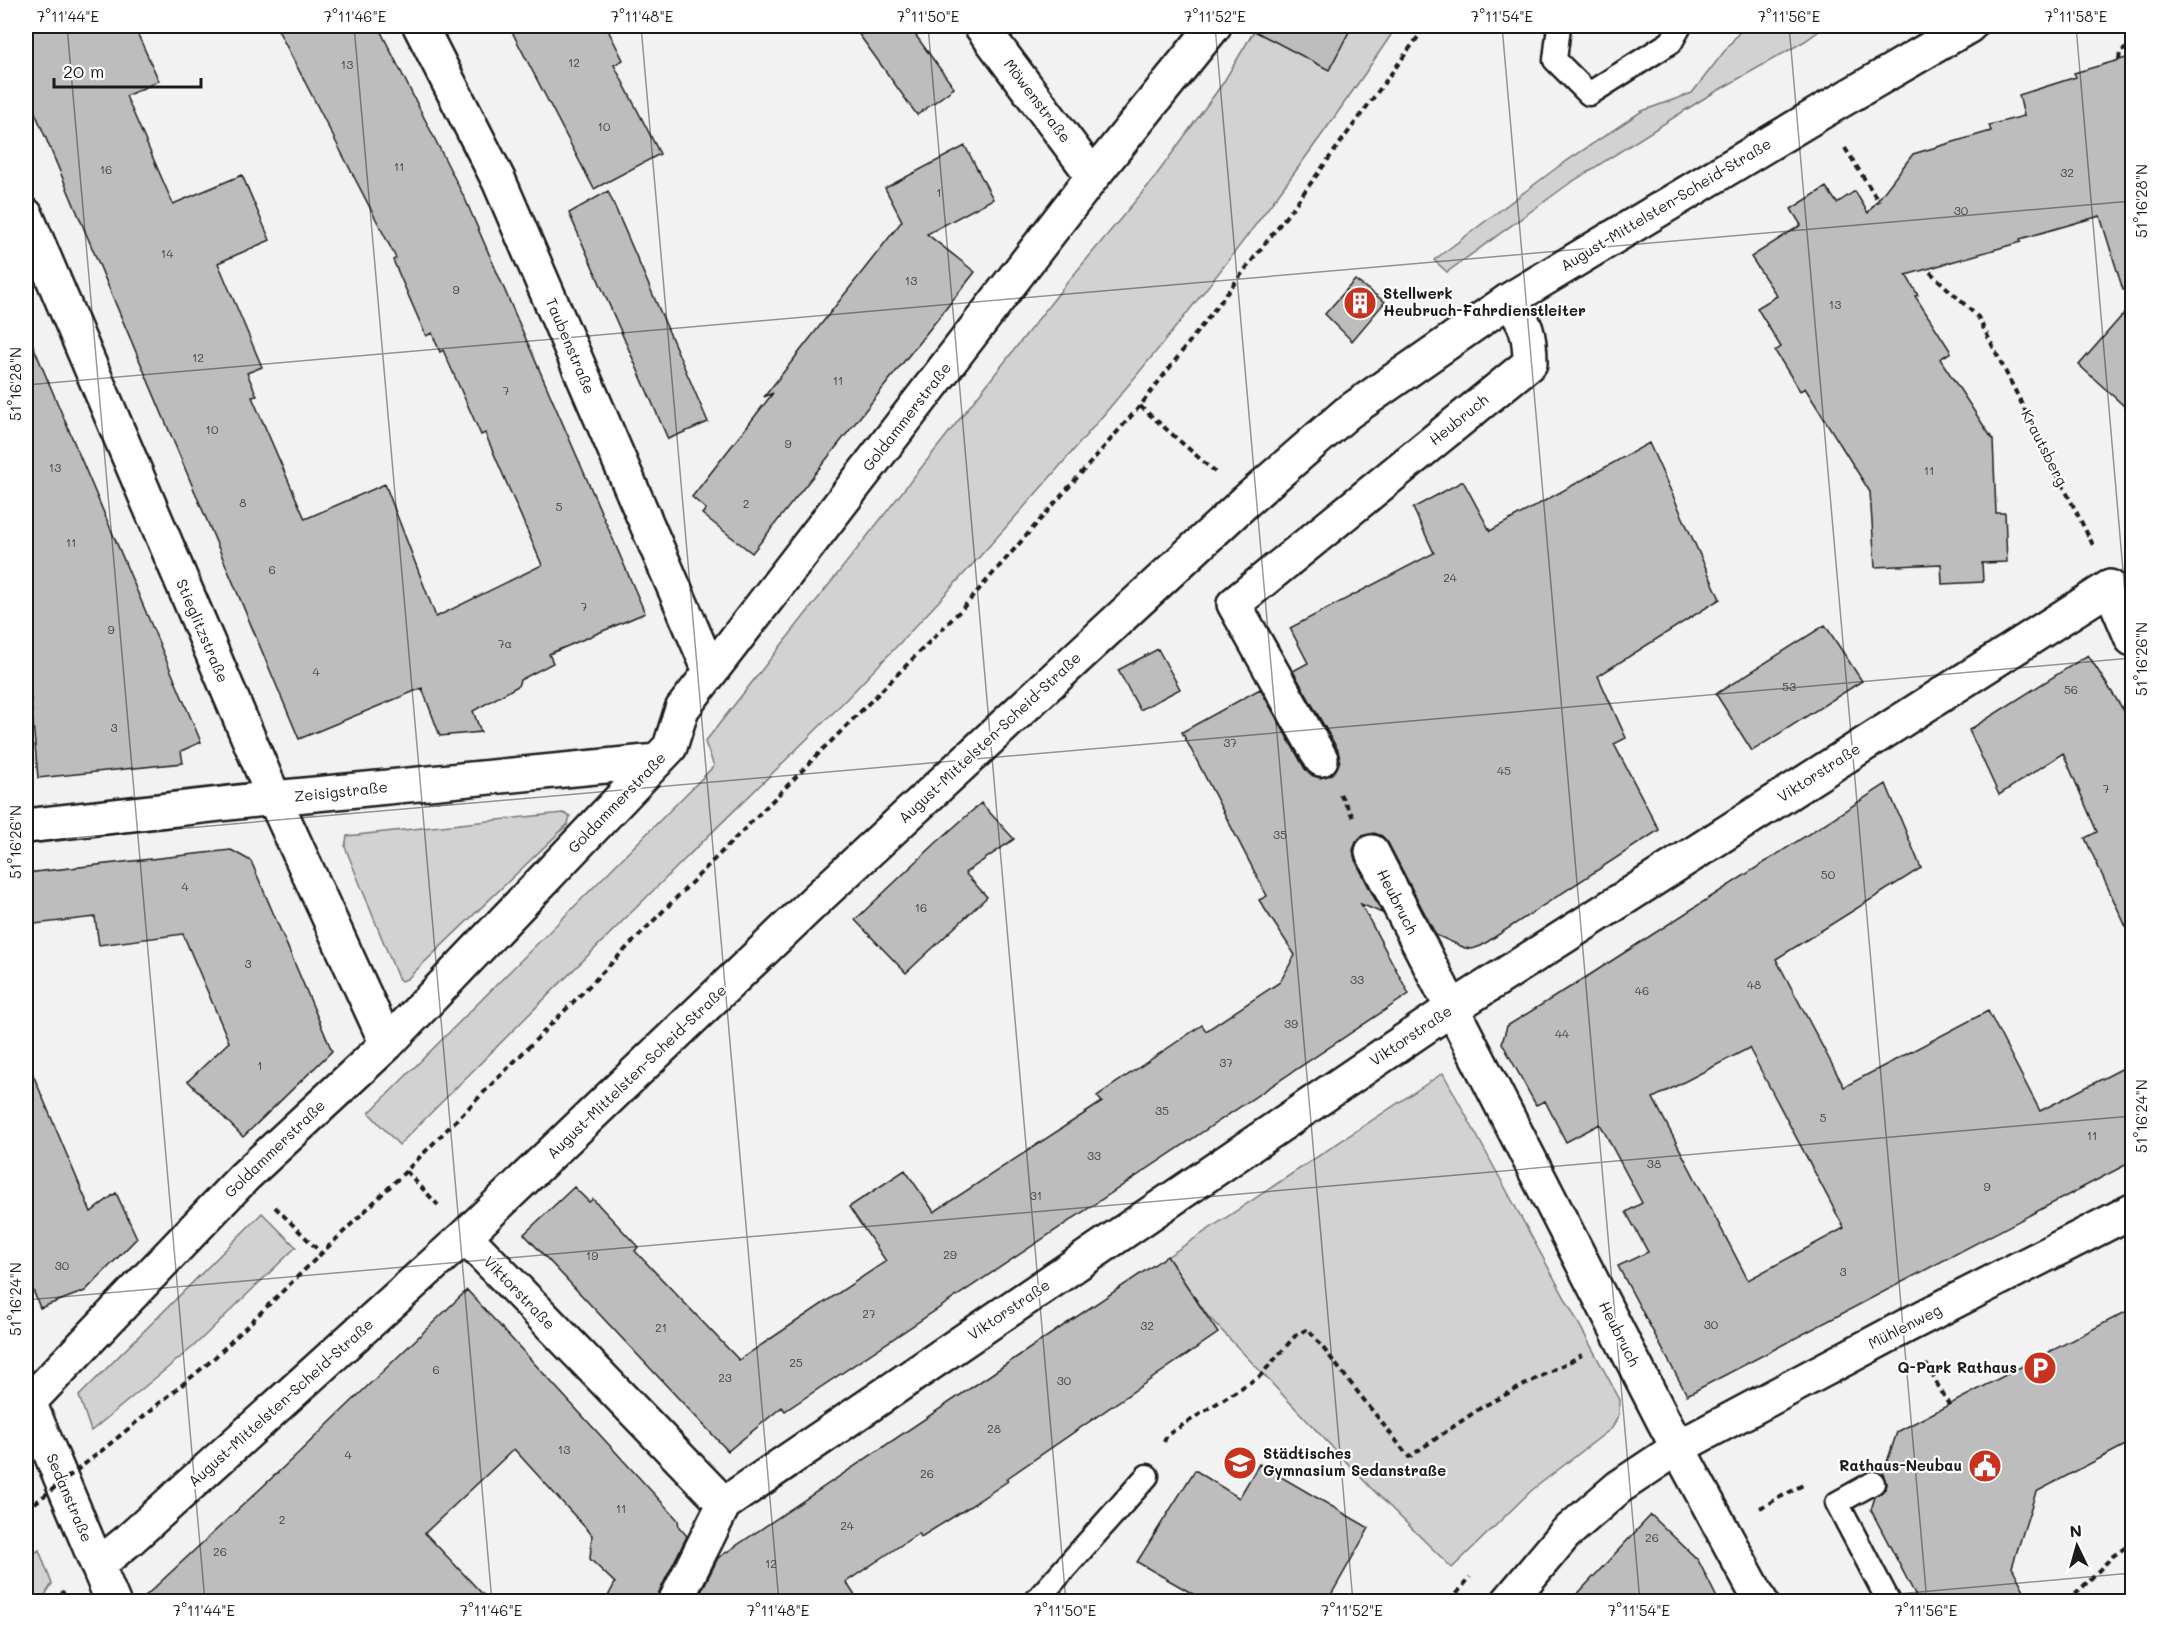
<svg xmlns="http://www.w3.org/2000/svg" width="2158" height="1627" font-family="Mali,sans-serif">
  <rect width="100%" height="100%" fill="#f2f2f2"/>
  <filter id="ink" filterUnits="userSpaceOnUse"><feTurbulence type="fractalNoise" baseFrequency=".0167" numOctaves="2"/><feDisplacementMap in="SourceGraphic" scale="12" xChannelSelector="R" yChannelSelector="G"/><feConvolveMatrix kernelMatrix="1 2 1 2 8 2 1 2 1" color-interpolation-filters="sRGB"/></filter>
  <g filter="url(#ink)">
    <path fill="#d2d2d2" stroke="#777" stroke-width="1.5" d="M1257,26H1397C1240,262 1056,481 859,686C802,746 741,803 682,862C587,956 493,1050 399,1145L369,1113L714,766L705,742L1066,284L1152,181L1223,83Z
      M1744,26H1826L1805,41L1703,99L1570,183L1447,272L1434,260L1559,166L1642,111L1692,93Z
      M563,813L570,816L568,824L407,979L401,981L398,978L345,847L347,836Z
      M1443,1073L1620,1400L1619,1414L1612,1428L1532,1490L1452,1568L1370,1487L1207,1315L1167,1257Z
      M262,1213L296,1247L194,1346L91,1431L79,1396Z
      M39,1550L52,1584L41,1601H26V1559Z"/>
    <path fill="#bdbdbd" stroke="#1c1c1c" stroke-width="1.5" fill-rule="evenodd" d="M26,26H134L159,81L126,96L173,204L242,175L270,240L218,263L262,367L247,373L257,396L252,397L305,519L385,484L436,617L542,565L485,433L481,435L443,350L440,352L432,333L426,336L393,260L396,258L276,26H378L466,201L645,613L549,654L553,663L520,680L518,686L473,711L481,732L440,736L422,688L299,739L26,91Z
      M509,26H606L623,60L614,65L660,154L594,189Z
      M853,26H909L954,88L917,115Z
      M1245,26H1352L1329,70Z
      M2133,56V288L2123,290L2100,216L2020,239L2021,242L1906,275L1918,295L1915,296L1951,352L1940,359L1993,440L1996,513H2005L2007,562L1982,563L1983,582L1942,584L1941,564L1875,567L1870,492L1805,388L1800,391L1775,351L1781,347L1757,308L1777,296L1751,257L1801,225L1791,209L1826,187L1837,203L1855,191L1868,213L1913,154L1991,131L1989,125L2024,116L2019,95L2076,77L2074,73Z
      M965,146L993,199L927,234L975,272L752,553L702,514L706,509L692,497L773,393L764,397L902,221L885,188Z
      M608,191L708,422L668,439L569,213Z
      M1355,280L1385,302L1352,341L1325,314Z
      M2133,303V414L2079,365Z
      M26,329L201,742L181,751L183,763L38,778L26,646Z
      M1649,443L1720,599L1598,676L1626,738L1614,744L1659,830L1481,946L1472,949L1465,948L1436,935L1388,843L1382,836L1374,833L1363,836L1356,842L1353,850L1355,860L1382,913L1361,904L1409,994L785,1411L782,1407L728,1451L524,1234L574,1187L589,1202L593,1199L638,1247L635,1251L739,1360L886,1261L849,1207L905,1170L934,1212L1102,1102L1097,1096L1202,1025L1206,1031L1280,982L1295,955L1259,900L1267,896L1182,732L1260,689L1305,769L1311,775L1320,778L1331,775L1337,768L1340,760L1338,750L1293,671L1308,663L1290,628L1434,553L1413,508L1463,481L1490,531Z
      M1825,625L1862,681L1752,751L1716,694Z
      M1158,649L1180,689L1140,710L1118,670Z
      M2088,655L2133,725V942L2085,838L2097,832L2063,753L1999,795L1969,730Z
      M1886,784L1921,868L1776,959L1844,1087L1988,1011L2040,1111L2133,1063V1161L1687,1395L1618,1266L1648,1252L1626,1212L1642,1203L1600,1124L1566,1142L1545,1101L1536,1105L1502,1043L1507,1026L1588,976ZM1749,1048L1844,1228L1748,1280L1653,1098Z
      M981,803L1014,839L965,873L987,897L906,973L855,920L936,843Z
      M231,850L251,861L332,1051L243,1137L188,1081L229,1042L183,934L99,945L95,917L26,925V873Z
      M26,1058L91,1212L116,1193L137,1238L85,1291L40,1308L26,1272Z
      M1167,1256L1218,1333L1006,1479L1008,1481L969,1507L921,1537L919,1533L846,1582L859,1602H696L718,1558Z
      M467,1290L678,1520L679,1527L687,1536L658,1594L657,1602H605L615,1583L590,1559L592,1535L514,1449L425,1533L490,1602H139L290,1461Z
      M2133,1308V1441L2036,1492L2012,1567L2030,1602H1919L1871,1510L1875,1497L1885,1489L1886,1483L1883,1474L1897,1432Z
      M1259,1464L1369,1528L1327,1602H1207L1137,1562L1195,1470L1239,1498Z
      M1651,1515L1698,1560L1719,1602H1570Z"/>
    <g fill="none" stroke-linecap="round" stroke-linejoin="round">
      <defs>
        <path id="service" d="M1559,26L1555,60L1589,94L1671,42L1680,26
          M1873,1483L1837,1503L1889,1602
          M1035,1602L1147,1476"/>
        <path id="minor" d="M420,26L499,181L710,671
          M981,26L1093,176
          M26,215L274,798L387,1044
          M1321,759L1234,604L1530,363C1530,333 1526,324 1509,300
          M26,826L274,798L657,761
          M1372,852L1663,1420L1761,1602
          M465,1236L724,1504
          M26,1395L113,1602
          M29,1402L244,1177L387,1044L670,747L682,709L1093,176L1214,26
          M98,1565L129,1540L465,1236L818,898L1246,501L1347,413L1509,300L1823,111L1969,26
          M675,1602L724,1504L1451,1009L2110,587L2132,639"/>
        <path id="secondary" d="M1508,1602L1565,1534L1619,1487L1679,1447L1906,1326L2132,1211"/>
      </defs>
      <use href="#service" stroke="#1c1c1c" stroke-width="27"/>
      <use href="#minor" stroke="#1c1c1c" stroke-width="38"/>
      <use href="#secondary" stroke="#1c1c1c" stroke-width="38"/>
      <path stroke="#1c1c1c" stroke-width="4" stroke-dasharray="6 4.5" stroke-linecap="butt" d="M2119,60L2120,52L2132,45
        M1845,148L1879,202
        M1930,272L1978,317L2094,547
        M1140,406L1215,472
        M1340,794L1353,817
        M406,1171L438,1205
        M275,1207L321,1253
        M1926,1364L1949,1405
        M1164,1442L1167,1435L1260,1376L1296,1335L1308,1329L1409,1457L1482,1407L1582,1355
        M100,1452L211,1361L406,1171L961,610L1140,406L1294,206L1426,26
        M1760,1508L1803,1485
        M55,1602L64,1591
        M1450,1602L1470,1577
        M2068,1602L2113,1556L2132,1543"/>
      <use href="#service" stroke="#fff" stroke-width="22"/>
      <use href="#minor" stroke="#fff" stroke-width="33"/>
      <use href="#secondary" stroke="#fff" stroke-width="33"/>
      <path stroke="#1c1c1c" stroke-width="4" stroke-dasharray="6 4.5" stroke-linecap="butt" d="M26,1510L100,1452"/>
    </g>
  </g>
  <path fill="none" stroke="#1c1c1c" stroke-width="1.5" stroke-opacity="0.45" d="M67,26L205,1602M354,26L492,1602M641,26L779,1602M928,26L1066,1602M1215,26L1353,1602M1502,26L1640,1602M1789,26L1927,1602M2076,26L2132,675M26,385L2132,201M26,842L2132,658M26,1300L2132,1116M1808,1602L2132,1573"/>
  <defs>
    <symbol id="building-disc" viewBox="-11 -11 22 22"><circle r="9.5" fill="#c8321e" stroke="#fff"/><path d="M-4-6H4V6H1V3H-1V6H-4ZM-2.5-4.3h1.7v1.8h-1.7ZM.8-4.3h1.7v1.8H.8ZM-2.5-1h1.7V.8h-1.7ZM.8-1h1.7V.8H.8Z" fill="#fff"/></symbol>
    <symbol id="parking-disc" viewBox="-11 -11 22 22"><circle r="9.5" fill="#c8321e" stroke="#fff"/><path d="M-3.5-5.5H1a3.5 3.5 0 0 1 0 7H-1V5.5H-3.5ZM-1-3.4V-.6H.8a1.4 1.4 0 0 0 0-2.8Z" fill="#fff"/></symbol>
    <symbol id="school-disc" viewBox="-11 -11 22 22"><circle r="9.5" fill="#c8321e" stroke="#fff"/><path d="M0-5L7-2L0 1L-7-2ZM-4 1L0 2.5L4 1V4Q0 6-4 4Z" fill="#fff"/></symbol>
    <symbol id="civic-disc" viewBox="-11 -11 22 22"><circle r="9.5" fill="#c8321e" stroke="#fff"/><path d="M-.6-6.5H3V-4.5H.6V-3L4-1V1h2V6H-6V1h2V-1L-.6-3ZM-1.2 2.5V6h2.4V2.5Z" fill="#fff"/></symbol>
  </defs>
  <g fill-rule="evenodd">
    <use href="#building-disc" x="1341" y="284" width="38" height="38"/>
    <use href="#parking-disc" x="2021" y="1349" width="38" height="38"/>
    <use href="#school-disc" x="1221" y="1444" width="38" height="38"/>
    <use href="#civic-disc" x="1966" y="1447" width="38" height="38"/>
  </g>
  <g text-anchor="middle" stroke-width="4.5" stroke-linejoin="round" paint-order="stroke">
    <g font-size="12" fill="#444">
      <text x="574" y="67">12</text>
      <text x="347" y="69">13</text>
      <text x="604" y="131">10</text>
      <text x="399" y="171">11</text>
      <text x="106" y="174">16</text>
      <text x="2067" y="177">32</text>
      <text x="939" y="197">1</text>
      <text x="1961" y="215">30</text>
      <text x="167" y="258">14</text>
      <text x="911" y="285">13</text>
      <text x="456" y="294">9</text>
      <text x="1835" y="309">13</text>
      <text x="198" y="362">12</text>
      <text x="838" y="385">11</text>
      <text x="506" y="395">7</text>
      <text x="212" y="434">10</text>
      <text x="788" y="448">9</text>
      <text x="55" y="472">13</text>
      <text x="1929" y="475">11</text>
      <text x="243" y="507">8</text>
      <text x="746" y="508">2</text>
      <text x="559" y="511">5</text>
      <text x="71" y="547">11</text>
      <text x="272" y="574">6</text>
      <text x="1450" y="582">24</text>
      <text x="584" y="611">7</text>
      <text x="111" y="634">9</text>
      <text x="505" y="648">7a</text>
      <text x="316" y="676">4</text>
      <text x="1789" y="691">53</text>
      <text x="2071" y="694">56</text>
      <text x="114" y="732">3</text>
      <text x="1230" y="747">37</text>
      <text x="1504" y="775">45</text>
      <text x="2106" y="793">7</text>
      <text x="1280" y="839">35</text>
      <text x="1828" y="879">50</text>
      <text x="185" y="891">4</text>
      <text x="921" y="912">16</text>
      <text x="248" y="968">3</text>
      <text x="1357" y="984">33</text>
      <text x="1754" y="989">48</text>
      <text x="1642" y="995">46</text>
      <text x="1291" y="1028">39</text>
      <text x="1562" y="1038">44</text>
      <text x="1226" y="1067">37</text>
      <text x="260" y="1070">1</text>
      <text x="1162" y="1115">35</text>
      <text x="1823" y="1122">5</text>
      <text x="2092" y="1140">11</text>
      <text x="1094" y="1160">33</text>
      <text x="1654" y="1168">38</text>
      <text x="1987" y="1191">9</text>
      <text x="1036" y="1200">31</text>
      <text x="950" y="1259">29</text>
      <text x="592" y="1260">19</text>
      <text x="62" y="1270">30</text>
      <text x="1843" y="1276">3</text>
      <text x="869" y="1318">27</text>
      <text x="1711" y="1329">30</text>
      <text x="1147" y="1330">32</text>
      <text x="661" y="1332">21</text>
      <text x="796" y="1367">25</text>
      <text x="436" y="1374">6</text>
      <text x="725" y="1382">23</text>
      <text x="1064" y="1385">30</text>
      <text x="994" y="1433">28</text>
      <text x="564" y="1454">13</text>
      <text x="348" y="1459">4</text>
      <text x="927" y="1478">26</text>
      <text x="621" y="1513">11</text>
      <text x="282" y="1524">2</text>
      <text x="847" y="1530">24</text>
      <text x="1652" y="1542">26</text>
      <text x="220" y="1556">26</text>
      <text x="771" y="1568">12</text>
    </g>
    <g font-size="15" fill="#1c1c1c" stroke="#fff">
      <text transform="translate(1037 101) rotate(53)" y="5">Möwenstraße</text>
      <text transform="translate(1666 205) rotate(-31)" y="5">August-Mittelsten-Scheid-Straße</text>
      <text transform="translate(570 346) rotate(67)" y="5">Taubenstraße</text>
      <text transform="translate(907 417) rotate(-52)" y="5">Goldammerstraße</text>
      <text transform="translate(1459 420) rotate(-39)" y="5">Heubruch</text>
      <text transform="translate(2044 448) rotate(63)" y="5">Krautsberg</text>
      <text transform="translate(202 631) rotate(67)" y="5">Stieglitzstraße</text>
      <text transform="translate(990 738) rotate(-43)" y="5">August-Mittelsten-Scheid-Straße</text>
      <text transform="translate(1819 773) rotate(-33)" y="5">Viktorstraße</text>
      <text transform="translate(341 792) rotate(-6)" y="5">Zeisigstraße</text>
      <text transform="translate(617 803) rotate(-46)" y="5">Goldammerstraße</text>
      <text transform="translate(1397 902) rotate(63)" y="5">Heubruch</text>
      <text transform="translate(1411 1036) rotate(-34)" y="5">Viktorstraße</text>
      <text transform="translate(637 1072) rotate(-44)" y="5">August-Mittelsten-Scheid-Straße</text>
      <text transform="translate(275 1149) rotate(-44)" y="5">Goldammerstraße</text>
      <text transform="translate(519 1293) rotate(46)" y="5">Viktorstraße</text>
      <text transform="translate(1009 1310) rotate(-34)" y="5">Viktorstraße</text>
      <text transform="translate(1905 1327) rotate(-27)" y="5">Mühlenweg</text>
      <text transform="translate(1619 1334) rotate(63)" y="5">Heubruch</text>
      <text transform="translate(281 1403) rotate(-42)" y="5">August-Mittelsten-Scheid-Straße</text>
      <text transform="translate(69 1498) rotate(67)" y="5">Sedanstraße</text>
    </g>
    <g font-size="15" font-weight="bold" fill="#1c1c1c" stroke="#fff" text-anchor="start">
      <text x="1383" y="299">Stellwerk<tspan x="1383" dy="17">Heubruch-Fahrdienstleiter</tspan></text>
      <text x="2017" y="1373" text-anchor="end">Q-Park Rathaus</text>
      <text x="1263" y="1459">Städtisches<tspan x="1263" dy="17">Gymnasium Sedanstraße</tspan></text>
      <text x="1962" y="1471" text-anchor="end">Rathaus-Neubau</text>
    </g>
  </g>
  <rect width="2158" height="1627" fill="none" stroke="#fff" stroke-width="66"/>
  <g transform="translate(2077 1546) rotate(355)" stroke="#ffffff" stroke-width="4.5" paint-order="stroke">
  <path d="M0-4.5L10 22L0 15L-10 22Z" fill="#1c1c1c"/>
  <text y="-9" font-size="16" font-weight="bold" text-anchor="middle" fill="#1c1c1c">N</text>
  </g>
  <path d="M54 78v9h147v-9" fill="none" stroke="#1c1c1c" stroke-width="3"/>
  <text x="63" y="78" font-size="18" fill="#1c1c1c" stroke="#ffffff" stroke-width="4.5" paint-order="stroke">20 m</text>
  <rect x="33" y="33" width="2092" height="1561" fill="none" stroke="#1c1c1c" stroke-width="2"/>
  <g font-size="15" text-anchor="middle" fill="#1c1c1c">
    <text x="68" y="22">7°11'44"E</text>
    <text x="355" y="22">7°11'46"E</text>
    <text x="642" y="22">7°11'48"E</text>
    <text x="928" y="22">7°11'50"E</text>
    <text x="1215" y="22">7°11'52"E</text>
    <text x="1502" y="22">7°11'54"E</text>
    <text x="1789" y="22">7°11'56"E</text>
    <text x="2076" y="22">7°11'58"E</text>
    <text transform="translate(2142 201) rotate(-90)" y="5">51°16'28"N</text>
    <text transform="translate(16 384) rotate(-90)" y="5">51°16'28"N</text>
    <text transform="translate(2142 659) rotate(-90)" y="5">51°16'26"N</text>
    <text transform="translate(16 842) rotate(-90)" y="5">51°16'26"N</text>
    <text transform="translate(2142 1116) rotate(-90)" y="5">51°16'24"N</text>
    <text transform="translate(16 1299) rotate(-90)" y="5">51°16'24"N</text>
    <text x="204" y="1616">7°11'44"E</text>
    <text x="491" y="1616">7°11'46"E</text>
    <text x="778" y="1616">7°11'48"E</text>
    <text x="1065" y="1616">7°11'50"E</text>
    <text x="1352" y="1616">7°11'52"E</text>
    <text x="1639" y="1616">7°11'54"E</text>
    <text x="1926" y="1616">7°11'56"E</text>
  </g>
</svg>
